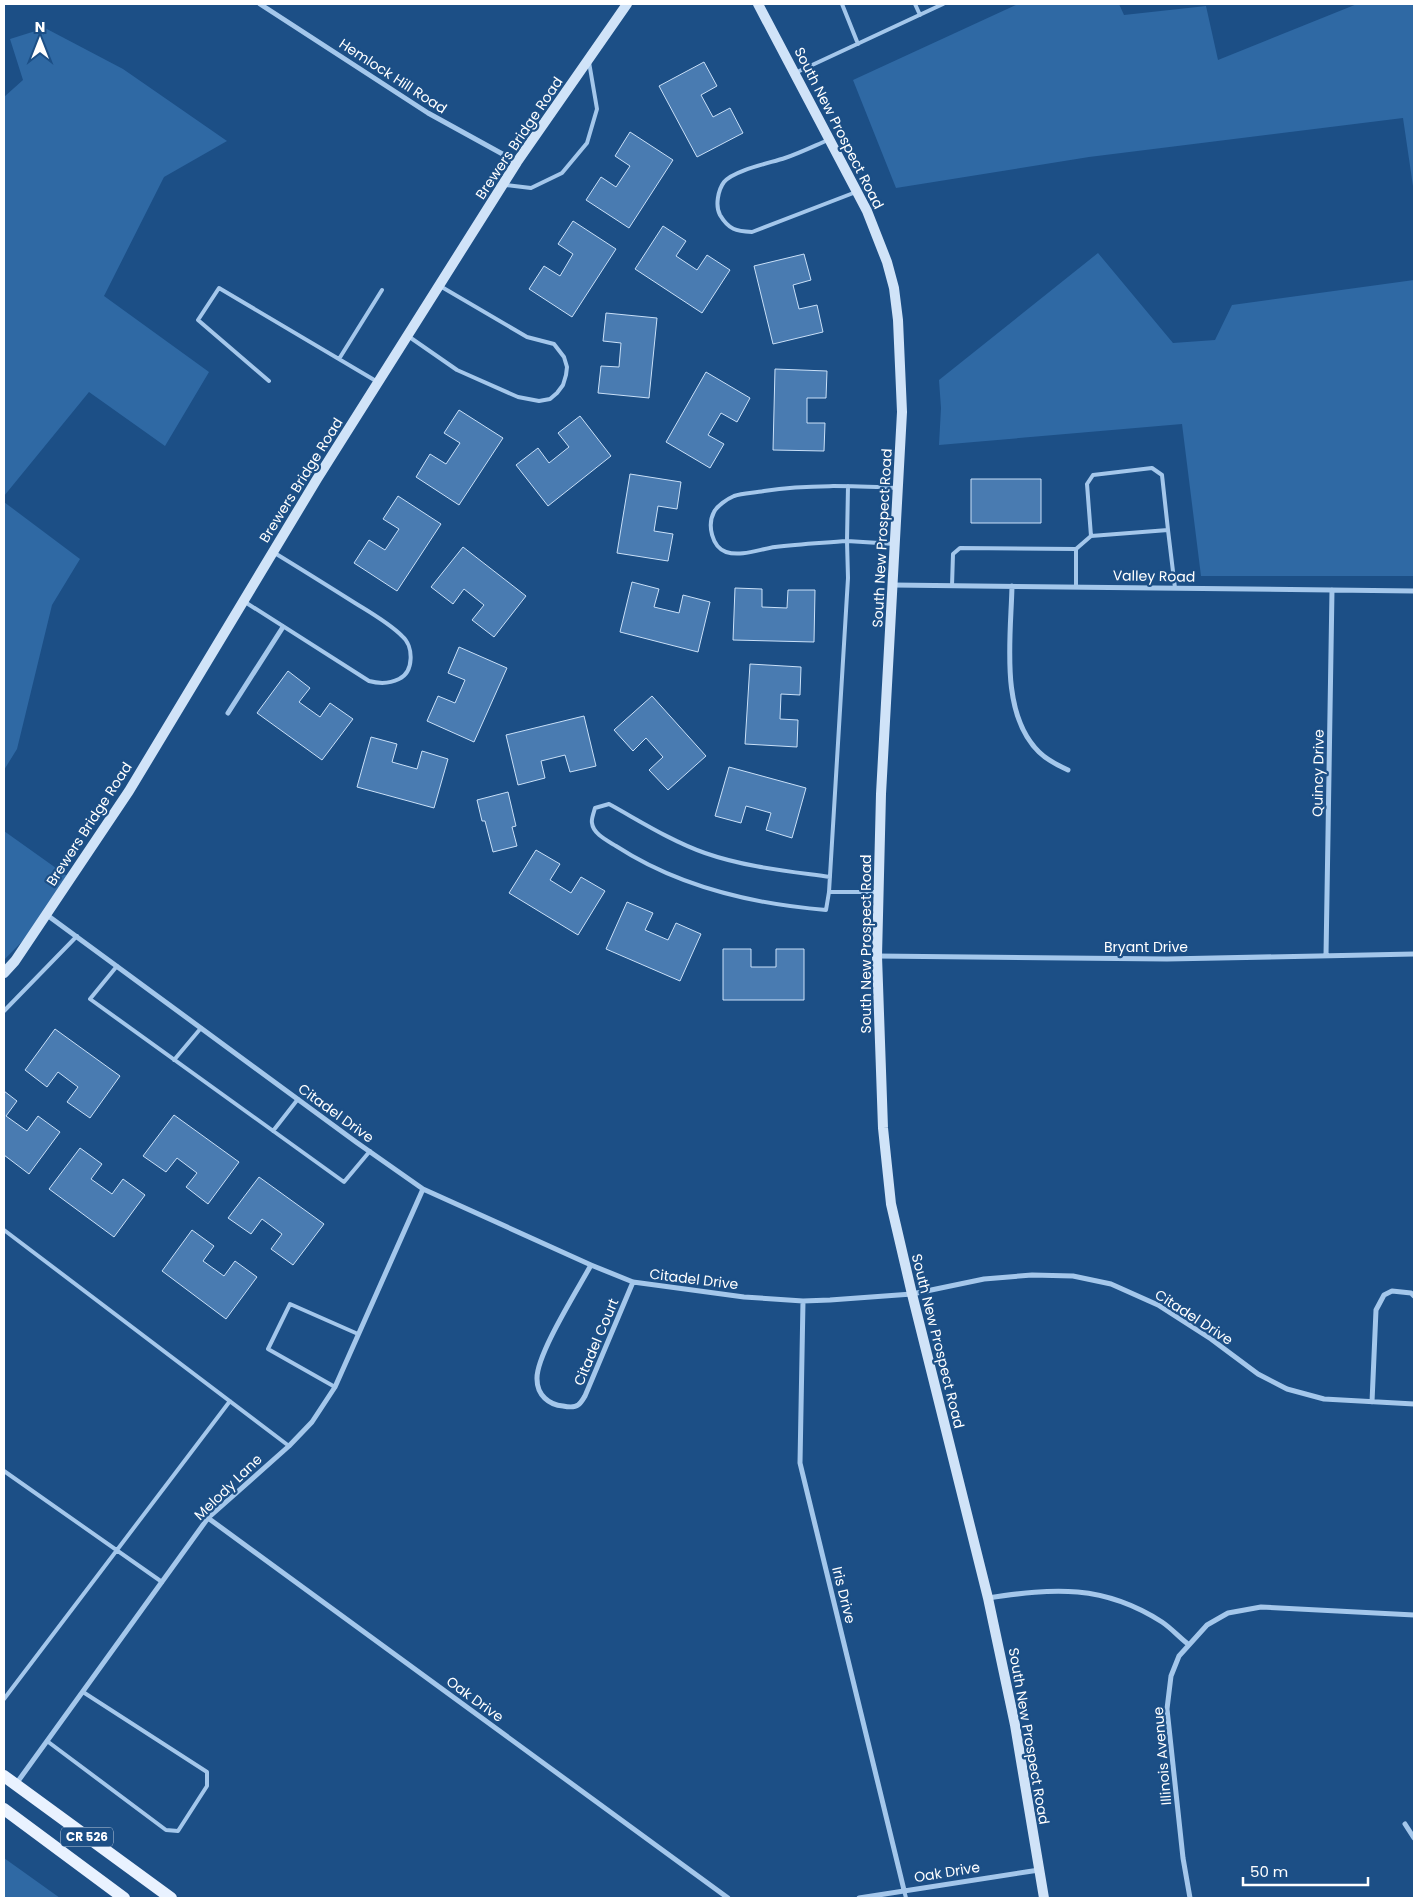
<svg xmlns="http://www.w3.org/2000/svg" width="1418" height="1902" font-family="Poppins,sans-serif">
  <rect width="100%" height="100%" fill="#1c4f86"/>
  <path fill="#2f69a4" d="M1018,4H1119L1124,15L1206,6L1218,60L1357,4H1414V193L1403,118L1089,157L896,188L853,80Z
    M45,28L123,69L227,141L164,177L104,296L209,372L165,446L89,392L4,496V97L23,80L10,39Z
    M1098,253L1173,343L1215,340L1232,305L1414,280V576H1201L1182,424L939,445L941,408L939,380Z
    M4,502L80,559L52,605L17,749L4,770Z
    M4,831L70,878L45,918L4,960Z
    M4,1858L60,1898H4Z"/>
  <path fill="#497bb1" stroke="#c9e0f8" d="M704,62L717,86L701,95L713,117L730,108L743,133L697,157L659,86Z
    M630,132L673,160L629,228L586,200L601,177L616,187L630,166L615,156Z
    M573,221L616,249L572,317L529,289L544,266L560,276L573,254L558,244Z
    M663,226L686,241L676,256L697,270L707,255L730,270L702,313L635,269Z
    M804,254L811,280L793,285L799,309L817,305L823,332L773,344L754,266Z
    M606,313L657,318L649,398L598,393L601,366L619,367L621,343L603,341Z
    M775,369L827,371L826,398H807V423H825L824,451L773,450Z
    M706,372L750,398L737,422L721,413L708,435L724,444L710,468L666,442Z
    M459,410L503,438L459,505L416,477L430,454L446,464L460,443L444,433Z
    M580,416L611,456L548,506L516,465L538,448L549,463L569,447L558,433Z
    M630,474L681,482L677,509L658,506L654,531L673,534L668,561L617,553Z
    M971,479H1041V523H971Z
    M398,496L441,524L397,591L354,563L369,540L385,550L399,529L383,519Z
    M463,547L526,596L494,637L472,620L484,605L464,589L453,604L431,587Z
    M632,582L659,589L654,607L679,613L683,595L710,602L698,652L620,632Z
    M735,588L762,589V607L787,608L788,590H815L814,642L733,640Z
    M459,647L507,668L474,742L427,721L438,696L455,703L465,680L448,673Z
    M750,664L801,667L800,695L781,694L780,719L798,720L797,747L745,744Z
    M288,671L310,688L299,702L320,717L330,703L353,719L322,760L257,713Z
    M652,696L706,756L668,790L649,770L663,757L646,738L633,751L614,730Z
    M584,716L596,766L570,772L565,755L541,761L545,778L518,785L506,735Z
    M371,737L397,744L392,762L417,769L422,751L448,759L434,808L357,787Z
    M729,767L806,788L792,838L766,830L771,813L746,806L741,823L715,816Z
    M508,792L516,826L512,827L517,846L493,852L485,821H482L477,800Z
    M536,850L560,864L550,880L571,893L581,877L605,891L578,935L509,893Z
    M627,902L653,913L645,930L668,940L676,923L701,934L680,981L606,949Z
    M723,949H751V967H776V949H804V1000H723Z
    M55,1029L120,1076L90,1118L67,1102L78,1087L58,1072L47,1087L25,1070Z
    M4,1091L17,1101L6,1116L27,1131L38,1116L60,1132L29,1174L4,1155Z
    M174,1115L239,1162L208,1204L186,1187L197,1173L177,1158L166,1172L143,1156Z
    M80,1148L102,1164L91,1179L112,1194L123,1179L145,1195L114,1237L49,1189Z
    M259,1177L324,1224L293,1265L271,1249L282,1234L262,1219L251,1234L228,1218Z
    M192,1230L214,1246L203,1261L224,1276L235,1261L257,1277L226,1319L162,1271Z"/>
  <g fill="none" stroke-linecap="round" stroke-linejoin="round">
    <path stroke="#a4c7eb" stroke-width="4" d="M842,4L858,44
      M915,4L920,15
      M795,73L943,4
      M828,140C814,146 800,153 785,158C770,163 734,170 724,182C718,190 715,206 720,215C729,230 736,231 752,232L856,192
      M505,185L531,188L562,173L587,143L597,109L589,62
      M408,336L457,370L518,397L539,401L550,399L557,393L563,385L566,375L567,367L564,357L554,344L527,337L440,286
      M339,359L382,290
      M269,381L198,320L219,288L376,381
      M848,486L847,541L895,544
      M1168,530L1175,588
      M1076,549L1091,536L1087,484L1093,475L1152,468L1162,475L1168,530L1091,536
      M952,586L953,554L960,548L1076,549V587
      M245,602L369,681C380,684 389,684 399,679C414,672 414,646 402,636C389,623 371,613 355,603C328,586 301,569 273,552
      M829,892L826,910C752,904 679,887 616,846C608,841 593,834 592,823C591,819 594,812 595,808L609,804C640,821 671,841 705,853C745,867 787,871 830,877
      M876,892H829L848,578L847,541C823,543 799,544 775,547C760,549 741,557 726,552C712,547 707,525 714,512C717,506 727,499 734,496C743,493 755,493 764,491C809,484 852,486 898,488
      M117,966L90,999L344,1182L370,1151
      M4,1011L77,936
      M174,1060L201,1028
      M273,1131L298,1099
      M4,1230L289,1446
      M335,1387L268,1349L290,1304L358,1334
      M4,1471L162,1582
      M4,1699L230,1401
      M47,1741L166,1830L178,1831L207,1786V1772L83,1692
      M904,1890L906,1898"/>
    <path stroke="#a4c7eb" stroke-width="5" d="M260,4L428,113L517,162
      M893,585L1414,591
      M1012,586C1011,636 999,713 1039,752C1047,760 1057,765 1068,770
      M228,713L283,627
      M47,915L356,1142L423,1189L591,1265L633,1282L744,1297L803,1301L830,1300L912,1294L984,1279L1032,1275L1073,1276L1111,1284L1158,1305L1211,1339L1258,1374L1287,1389L1324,1399L1414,1404
      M877,956L1167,959L1414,954
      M1326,956L1332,590
      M591,1265C578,1289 536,1355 537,1379C537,1395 549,1405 563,1406C568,1407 574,1408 578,1405C581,1403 583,1399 585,1396L633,1282
      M803,1301L800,1463L904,1890
      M1372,1402L1376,1310L1384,1295L1392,1291L1411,1293L1414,1296
      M208,1518L728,1898
      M988,1598C1054,1588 1103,1584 1162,1622C1171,1628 1179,1637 1188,1644
      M16,1784L208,1518L289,1446L312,1422L335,1387L423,1189
      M1405,1824L1414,1838
      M859,1898L1039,1870
      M1190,1898L1183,1858L1167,1709L1171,1676L1179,1656L1207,1625L1228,1613L1261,1607L1414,1615"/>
    <path stroke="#d0e3f8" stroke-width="10" d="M758,4L867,211L887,262L894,288L898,320L902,412L881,794L877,956L883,1128L891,1204L912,1294L988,1598L1015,1725L1044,1898
      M4,973L15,961L129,791L317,479L517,162L627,4"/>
    <path stroke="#e9f2ff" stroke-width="12" d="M4,1776L171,1898
      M4,1809L124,1898"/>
  </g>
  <g text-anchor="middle" stroke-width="4.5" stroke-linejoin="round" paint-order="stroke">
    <rect fill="#1c4f86" stroke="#bbcadb" stroke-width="1" x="61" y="1827.5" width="52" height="19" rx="4"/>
    <g font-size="12" font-weight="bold" fill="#fff">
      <text x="87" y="1841">CR 526</text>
    </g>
    <g font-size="14" fill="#fff" stroke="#1c4f86">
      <text transform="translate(393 76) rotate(33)" y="5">Hemlock Hill Road</text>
      <text transform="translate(839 128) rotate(63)" y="5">South New Prospect Road</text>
      <text transform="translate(519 138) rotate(-56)" y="5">Brewers Bridge Road</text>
      <text transform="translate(301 480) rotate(-58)" y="5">Brewers Bridge Road</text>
      <text transform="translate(882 538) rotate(-87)" y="5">South New Prospect Road</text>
      <text transform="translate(1154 576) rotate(1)" y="5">Valley Road</text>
      <text transform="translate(1318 773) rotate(-89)" y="5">Quincy Drive</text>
      <text transform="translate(89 824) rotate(-57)" y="5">Brewers Bridge Road</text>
      <text transform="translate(866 944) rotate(-90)" y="5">South New Prospect Road</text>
      <text x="1146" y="952">Bryant Drive</text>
      <text transform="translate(336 1113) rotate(36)" y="5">Citadel Drive</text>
      <text transform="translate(694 1279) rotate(7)" y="5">Citadel Drive</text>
      <text transform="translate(1194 1317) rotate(33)" y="5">Citadel Drive</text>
      <text transform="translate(938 1341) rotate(76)" y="5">South New Prospect Road</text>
      <text transform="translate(596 1342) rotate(-67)" y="5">Citadel Court</text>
      <text transform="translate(228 1487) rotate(-44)" y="5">Melody Lane</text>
      <text transform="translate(844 1595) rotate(76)" y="5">Iris Drive</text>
      <text transform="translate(475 1699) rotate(36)" y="5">Oak Drive</text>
      <text transform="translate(1029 1736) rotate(80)" y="5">South New Prospect Road</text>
      <text transform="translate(1162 1756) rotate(-95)" y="5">Illinois Avenue</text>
      <text transform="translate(947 1872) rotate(-9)" y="5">Oak Drive</text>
    </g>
  </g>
  <rect width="1418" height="1902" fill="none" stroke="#ffffff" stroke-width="10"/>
  <g transform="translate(40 40)" stroke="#1c4f86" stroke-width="4" paint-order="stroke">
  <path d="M0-4L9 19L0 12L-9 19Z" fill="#ffffff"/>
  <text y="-8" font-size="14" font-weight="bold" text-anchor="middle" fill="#ffffff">N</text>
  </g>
  <path d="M1243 1877v8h125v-8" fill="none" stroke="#ffffff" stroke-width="2.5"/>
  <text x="1250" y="1877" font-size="15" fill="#ffffff" stroke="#1c4f86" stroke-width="4" paint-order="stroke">50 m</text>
</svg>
